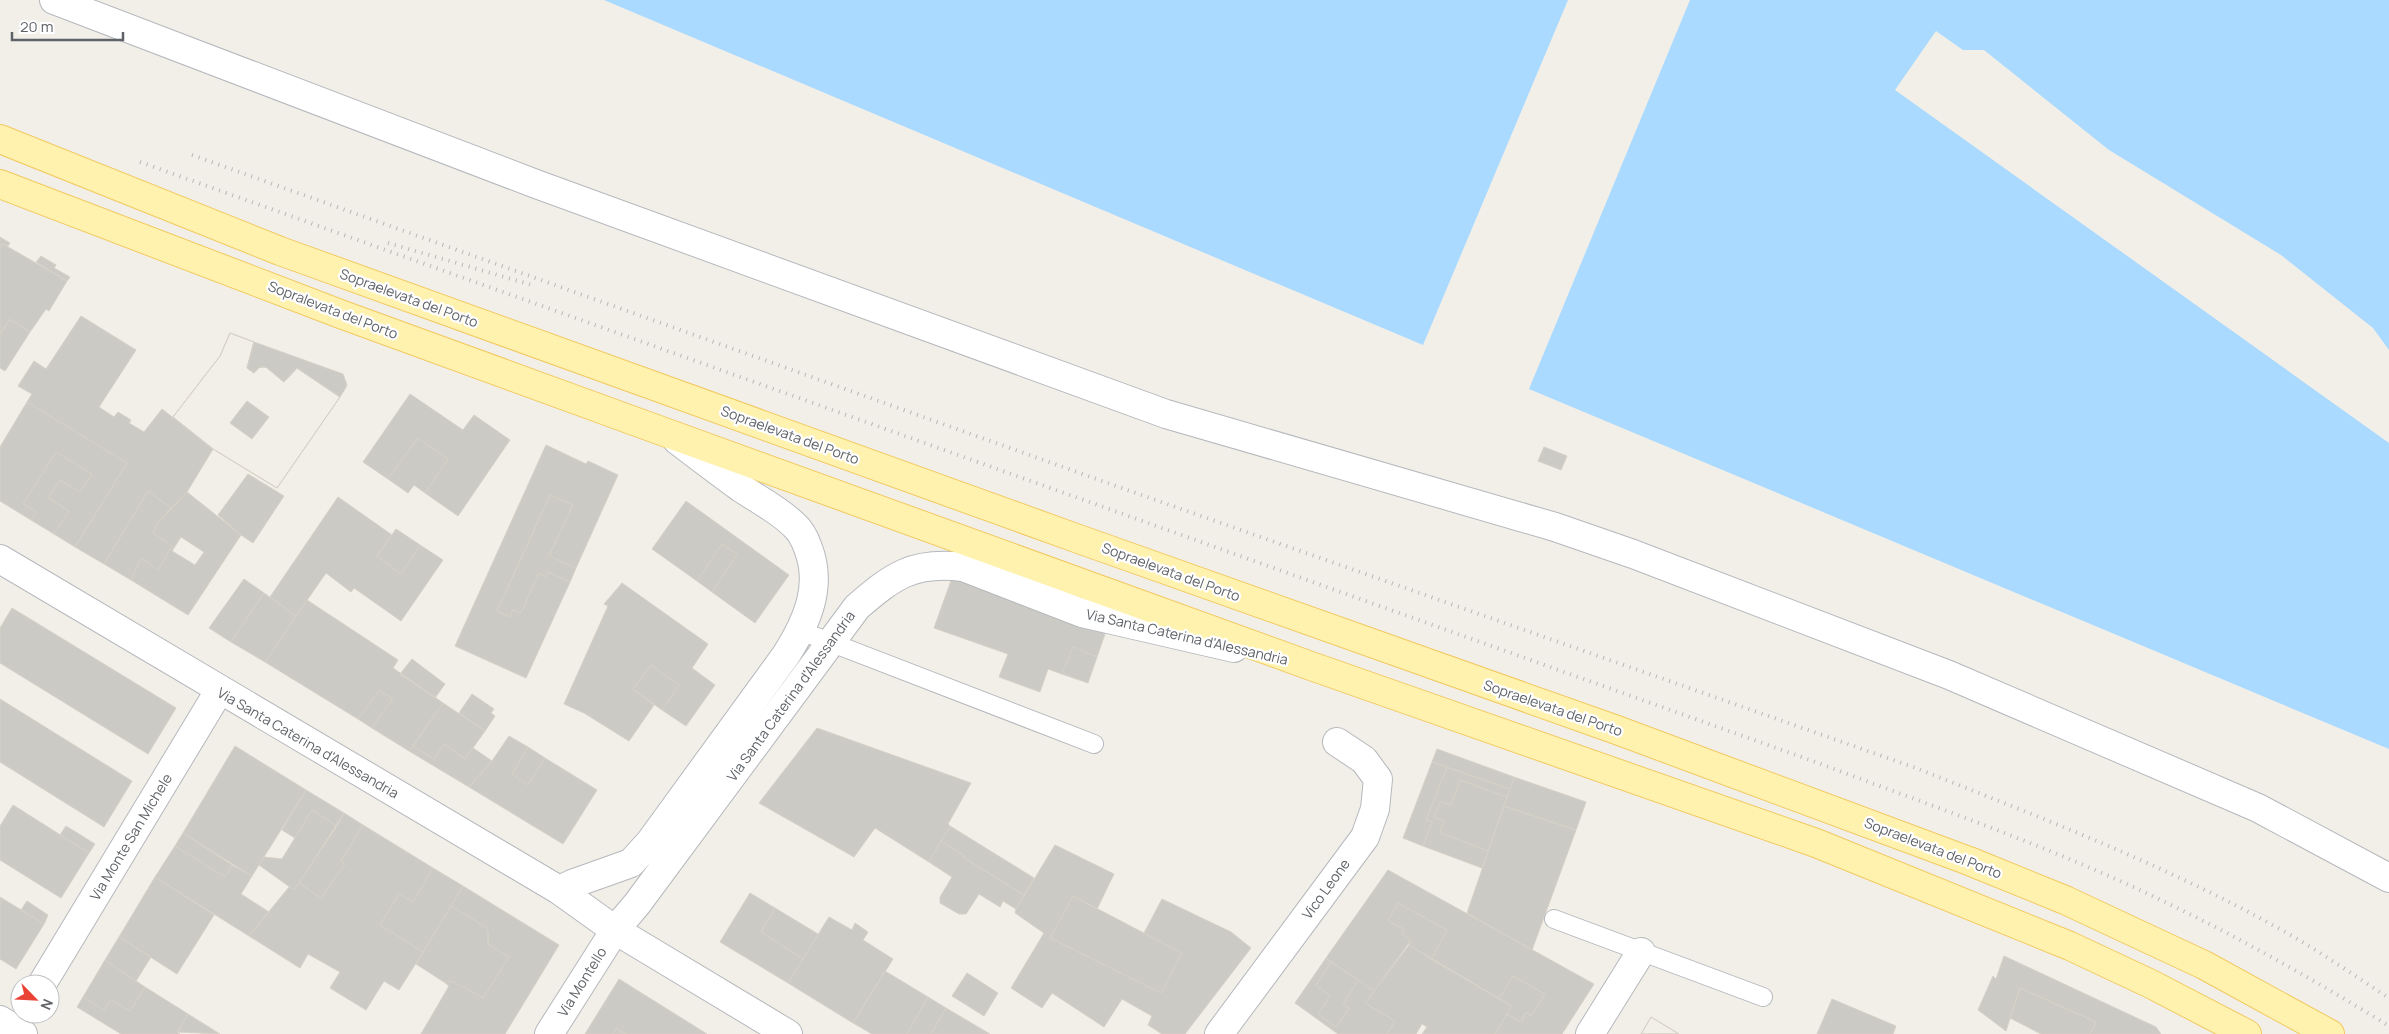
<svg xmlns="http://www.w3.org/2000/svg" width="2389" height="1034" font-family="Manrope,sans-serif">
  <rect width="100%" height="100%" fill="#f1efe8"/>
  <path fill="#aadaff" d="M604,0H1568L1423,345Z
    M1690,0H2389V350L2373,328L2281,255L2109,150L1984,50H1963L1936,31L1895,90L2389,443V749L1529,389Z"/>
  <path fill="#cccac5" stroke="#d6d1c6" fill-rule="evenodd" d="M0,237L10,243L8,246L3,244L0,249Z
    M3,244L67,281L49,311L46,309L30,332L10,319L0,334V249Z
    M41,256L56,265L54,268L70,277L67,281L36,262Z
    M81,316L136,350L99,407L114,417L118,412L131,420L129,423L144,432L162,409L213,449L187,492L171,508L148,491L104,564L75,547L127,463L27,402L32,394L18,386L34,361L46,369Z
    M10,319L30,332L5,371L0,368V334Z
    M230,333L254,342L247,368L254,373L260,367H266L284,382L297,368L340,397L277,488L213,449L173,417L220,356ZM247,401L269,417L252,439L230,423Z
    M230,333L254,342L247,368L254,373L260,367H266L284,382L297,368L340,397L277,488L213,449L173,417L220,356Z
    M254,342L343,374L347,385L345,389L340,397L297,368L284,382L266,367H260L254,373L247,368Z
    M410,394L463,430L474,415L510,440L458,516L425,493L448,459L418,438L388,479L363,462Z
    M27,402L127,463L75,547L54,534L69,511L48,498L60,480L80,492L92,474L56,452L23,504L37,512L31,520L0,501V447Z
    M418,438L448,459L425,493L414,485L408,493L388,479Z
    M546,445L586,464L588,461L618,475L576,568L549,556L573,505L550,495L497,611L510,617L513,610L521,613L539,573L546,577L548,572L570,582L526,678L455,646Z
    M1544,447L1567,456L1561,470L1538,461Z
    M56,452L92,474L80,492L60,480L48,498L69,511L54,534L31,520L37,512L23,504Z
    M248,474L284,496L253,543L241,535L218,515Z
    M148,491L171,508L158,523L153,533L172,546L158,570L141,558L131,580L104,564Z
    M187,492L241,535L188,615L131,580L141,558L158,570L172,546L153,533L158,523ZM181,537L204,552L195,565L172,551Z
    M550,495L573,505L549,556L576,568L570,582L548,572L546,577L539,573L521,613L513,610L510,617L497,611Z
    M338,497L392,535L377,556L401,574L420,545L443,560L401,621L354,588L351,592L326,573L296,616L270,597Z
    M686,501L789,575L755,623L712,592L737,554L722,544L697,581L652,549Z
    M396,529L420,545L401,574L377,556Z
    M722,544L737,554L712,592L697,581Z
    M952,578L1106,631L1097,657L1073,647L1062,674L1048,669L1040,692L999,677L1008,654L934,628Z
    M244,579L264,593L231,642L209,628Z
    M622,583L708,644L692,668L715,685L686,726L662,710L679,685L651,665L633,689L654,705L629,741L584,713L564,704L608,606L604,604Z
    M264,593L296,616L265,662L231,642Z
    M307,600L398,660L393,668L443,703L409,751L372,728L393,698L379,691L358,719L265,662Z
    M12,608L176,708L148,754L0,663V628Z
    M1073,647L1097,657L1088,683L1062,674Z
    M412,659L445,684L435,698L400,674Z
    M651,665L679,685L662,710L633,689Z
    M379,691L393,698L372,728L358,719Z
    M472,694L494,709L491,713L495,716L485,731L459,713Z
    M0,699L132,781L104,827L0,762Z
    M443,703L485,731L465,759L444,744L434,759L413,746Z
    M817,728L971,783L948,824L950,826L929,862L875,828L854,857L759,803Z
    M509,736L528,747L512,774L528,785L545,758L597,790L563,844L469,787L492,761Z
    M444,744L465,759L473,748L492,761L469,787L409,751L413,746L434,759Z
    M235,746L306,790L252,876L183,833Z
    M528,747L545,758L528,785L512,774Z
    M1437,749L1514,777L1510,789L1432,762Z
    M1432,762L1447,767L1426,820L1432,822L1423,846L1403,838Z
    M1447,767L1510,789L1507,797L1460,780L1451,805L1440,802L1434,817L1444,821L1440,833L1488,851L1482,868L1423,846L1432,822L1426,820Z
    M1514,777L1586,802L1576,830L1504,806Z
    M1460,780L1507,797L1488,851L1440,833L1444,821L1434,817L1440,802L1451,805Z
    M306,790L344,813L337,826L312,810L295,838L282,830Z
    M13,805L89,853L61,898L0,860V826Z
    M1504,806L1576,830L1532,950L1467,913Z
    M312,810L337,826L294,890L259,865L264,857L282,859Z
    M344,813L363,825L341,861L345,864L321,898L299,883Z
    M363,825L433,868L413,902L399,894L380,925L423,952L399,990L384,981L366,1010L330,988L340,972L308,954L300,968L249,936L289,887L294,890L299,883L321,898L345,864L341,861Z
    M66,826L95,844L89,853L60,835Z
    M950,826L1034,878L1024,895L964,858L965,856L941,841Z
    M183,833L232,865L225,877L175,846Z
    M941,841L965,856L964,858L1024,895L1016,909L1003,901L1000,907L979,894L966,914H959L940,903V897L952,877L929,862Z
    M1055,845L1114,874L1097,909L1073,896L1050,938L1161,993L1182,953L1144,933L1162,899L1231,932L1251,948L1185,1034H1162L1148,1025L1152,1016L1122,999L1104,1027L1052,993L1042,1008L1011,988L1044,933L1015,913L1016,909Z
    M175,846L225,877L232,865L252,876L241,894L269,912L249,936L155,877Z
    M433,868L463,886L423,952L380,925L399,894L413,902Z
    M1388,870L1594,984L1562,1034H1495L1507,1014L1521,1022L1526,1012L1531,1016L1545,994L1513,976L1499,999L1431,959L1447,930L1398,903L1388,921L1404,929L1402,934L1411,940L1374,991L1326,958Z
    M155,877L214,915L177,974L119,937Z
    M463,886L559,945L505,1034H421L449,986L444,982L452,981L483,998L509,957L488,944V931L486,927L451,906Z
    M750,893L775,908L761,932L803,959L788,983L720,942Z
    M1073,896L1182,953L1161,993L1050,938Z
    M0,897L44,924L16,969L0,959Z
    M27,901L48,915L44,924L21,910Z
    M1398,903L1447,930L1431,959L1409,945L1411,940L1402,934L1404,929L1388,921Z
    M451,906L486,927L488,931V944L509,957L483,998L452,981L444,982L416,964Z
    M775,908L818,934L803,959L761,932Z
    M829,917L852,930L855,923L868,932L863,940L893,959L853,1023L788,983Z
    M119,937L151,957L136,981L105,960Z
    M1409,945L1512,1006L1495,1034H1422L1427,1027L1422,1024L1416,1034H1387L1395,1021L1365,1003Z
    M2004,956L2156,1027L2161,1034H2090L2096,1022L2020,988L2006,1031L1978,1010L1993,976L1996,979Z
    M1326,958L1331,962L1316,985L1330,996L1318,1014L1336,1027L1349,1008L1343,1005L1358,980L1374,991L1365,1003L1395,1021L1387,1034H1338L1295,1003Z
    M105,960L145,987L130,1011L111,1000L104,1010L83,997Z
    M1331,962L1358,980L1343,1005L1349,1008L1336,1027L1318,1014L1330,996L1316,985Z
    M885,971L928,997L907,1034H872L853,1023Z
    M967,973L998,993L984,1016L952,996Z
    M1513,976L1545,994L1531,1016L1526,1012L1521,1022L1507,1014L1512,1006L1499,999Z
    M619,979L707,1034H626L616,1028L613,1034H585Z
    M145,987L188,1014L177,1032L180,1034H121L77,1007L83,997L104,1010L111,1000L130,1011Z
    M2020,988L2096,1022L2090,1034H2041L2010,1018Z
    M928,997L946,1008L931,1034H907Z
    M1832,999L1896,1026L1893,1034H1817Z
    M946,1008L990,1034H931Z
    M188,1014L220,1034L177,1032Z
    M1651,1017L1679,1034H1641Z
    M1651,1017L1679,1034H1641Z
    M616,1028L626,1034H613Z"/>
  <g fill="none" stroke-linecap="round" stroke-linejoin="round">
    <defs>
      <path id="service" d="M801,631L1094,744
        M1554,919L1763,997"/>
      <path id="minor" d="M54,0L536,184L1166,414L1555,527L1633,554L1949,675L2258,808L2389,878
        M42,984L219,691
        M549,1034L615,930
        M1219,1034L1365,837L1375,809L1378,779L1364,760L1337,742
        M1590,1034L1641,952"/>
      <path id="tertiary" d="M0,559L559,890L615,930L788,1034
        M559,890L572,884L631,863L650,842L786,655C807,622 823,586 808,548C805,539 801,531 794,525C779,510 759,500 741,488C719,472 698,456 677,440
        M615,930L637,904L857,607C893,576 913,561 963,567L1082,613L1234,648
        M0,1020L23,1034"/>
      <path id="primary" d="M0,139L280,251L1073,537L1614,729L1969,861L2065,900L2204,965L2330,1034
        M0,184L343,315L667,433L1311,666L1816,843L2070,946L2151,984L2247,1034"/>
    </defs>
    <use href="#service" stroke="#b5b8bc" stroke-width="20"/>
    <use href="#minor" stroke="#b5b8bc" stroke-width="30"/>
    <use href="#tertiary" stroke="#b5b8bc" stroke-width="30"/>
    <use href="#primary" stroke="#f2c960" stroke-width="30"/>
    <use href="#service" stroke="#fff" stroke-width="18"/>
    <use href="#minor" stroke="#fff" stroke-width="28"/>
    <use href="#tertiary" stroke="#fff" stroke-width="28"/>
    <use href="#primary" stroke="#fff2af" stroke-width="28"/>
    <path stroke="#b6b7b8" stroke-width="4" stroke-dasharray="1 6" stroke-linecap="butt" d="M192,155L1116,486L1916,768C2041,818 2169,866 2287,933C2322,953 2355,976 2389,998
      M140,162L1821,764C1937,808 2054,848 2165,902C2242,939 2316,981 2389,1026
      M388,243L532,285"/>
  </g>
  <g text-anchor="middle" stroke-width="4.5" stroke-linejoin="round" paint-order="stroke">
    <g font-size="14" fill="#5f6368" stroke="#fff">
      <text transform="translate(409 298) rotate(20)" y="5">Sopraelevata del Porto</text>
      <text transform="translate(333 310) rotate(21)" y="5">Sopralevata del Porto</text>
      <text transform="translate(790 435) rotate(20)" y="5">Sopraelevata del Porto</text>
      <text transform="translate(1171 572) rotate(20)" y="5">Sopraelevata del Porto</text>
      <text transform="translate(1187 637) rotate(13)" y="5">Via Santa Caterina d'Alessandria</text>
      <text transform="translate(791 696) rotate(-54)" y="5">Via Santa Caterina d'Alessandria</text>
      <text transform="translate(1553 708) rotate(19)" y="5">Sopraelevata del Porto</text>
      <text transform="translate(308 743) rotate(30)" y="5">Via Santa Caterina d'Alessandria</text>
      <text transform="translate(131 837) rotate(-59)" y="5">Via Monte San Michele</text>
      <text transform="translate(1933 848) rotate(21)" y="5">Sopraelevata del Porto</text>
      <text transform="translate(1326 889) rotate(-54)" y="5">Vico Leone</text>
      <text transform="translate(582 982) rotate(-58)" y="5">Via Montello</text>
    </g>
  </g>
  <g transform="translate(35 999) rotate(114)"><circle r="24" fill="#ffffff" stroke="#bfc1c3"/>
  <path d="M0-4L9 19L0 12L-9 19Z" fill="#ea4335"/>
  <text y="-8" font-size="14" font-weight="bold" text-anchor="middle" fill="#5f6368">N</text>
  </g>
  <path d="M12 32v8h111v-8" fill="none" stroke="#5f6368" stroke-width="2.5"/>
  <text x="20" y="32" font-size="15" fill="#5f6368" stroke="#ffffff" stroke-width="4" paint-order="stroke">20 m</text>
</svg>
